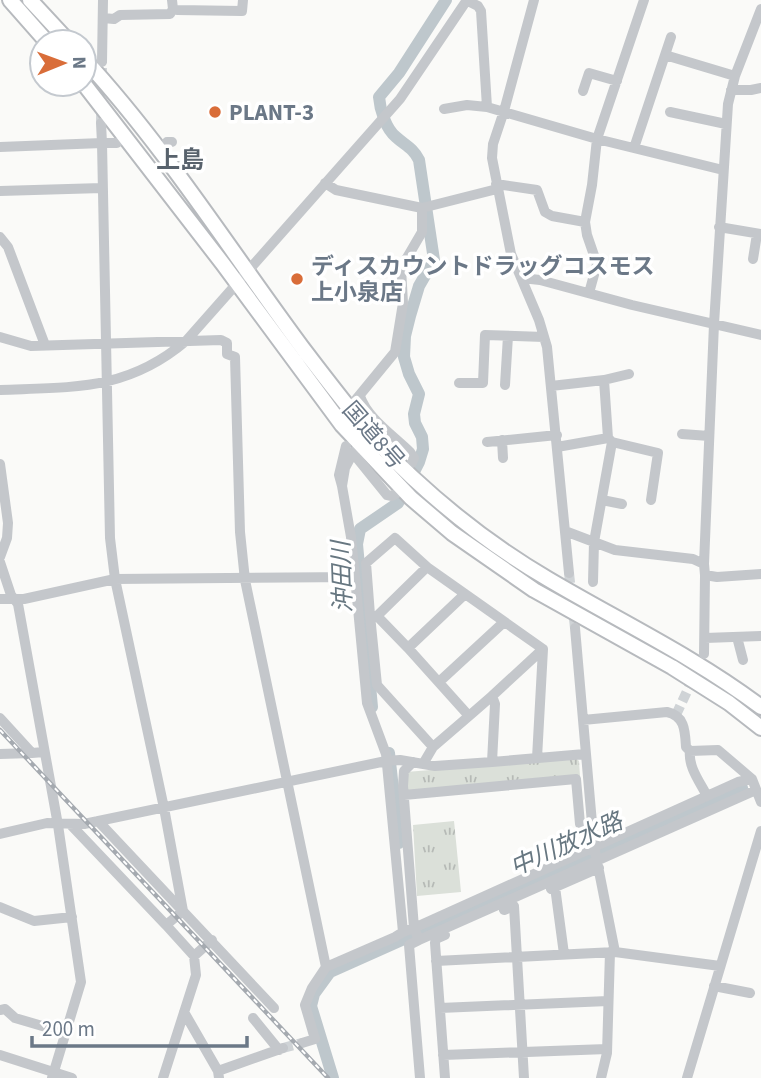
<svg xmlns="http://www.w3.org/2000/svg" width="761" height="1078" font-family="'Source Sans 3','Noto Sans JP',sans-serif">
  <defs>
    <pattern id="grass-tufts" width="24" height="20" patternUnits="userSpaceOnUse" patternTransform="scale(1.75)"><rect width="24" height="20" fill="#dbe0d9"/><path d="M3 7l-1-3M5 7V3M7 7l1-3M15 17l-1-3M17 17v-4M19 17l1-3" fill="none" stroke="#b6bab6"/></pattern>
  </defs>
  <rect width="100%" height="100%" fill="#fafaf8"/>
  <path fill="url(#grass-tufts)" d="M576,758L579,761L580,776L406,791V772Z
    M454,821L461,892L417,896L413,825Z"/>
  <g fill="none" stroke-linecap="round" stroke-linejoin="round">
    <path stroke="#bec7cc" stroke-width="12" d="M372,707L357,544L360,529L398,503L419,462L423,449L422,437L415,423L414,414L419,394L409,374L404,357L405,336L410,316L419,286L434,260L419,160C413,148 406,146 396,137C386,129 380,110 379,97L399,73L446,0
      M389,753L399,843
      M333,1078L311,1006L314,994L330,972L742,788"/>
    <path stroke="#cfd3d6" stroke-width="10" stroke-dasharray="10 5" stroke-linecap="butt" d="M101,123L102,62
      M569,573L575,628
      M676,715L701,661
      M283,1048L302,1043"/>
    <defs>
      <path id="highway" d="M10,0L47,42
        M30,0L69,42
        M84,59C167,149 233,255 307,354C340,397 373,441 413,478C454,516 500,551 548,579C619,621 695,657 761,707
        M84,84L223,264L342,425L411,498L452,533L534,590L672,667L729,703L761,728"/>
    </defs>
    <use href="#highway" stroke="#b7babe" stroke-width="18"/>
    <path stroke="#c4c7cb" stroke-width="10" d="M172,0L173,9L177,10L242,11L243,0
      M466,0L478,6L481,11L487,107L597,139L723,170
      M534,0L504,111L493,144L492,158L511,254L539,320L547,347L569,573
      M761,9L735,76L728,104L714,324L704,564L705,575L717,577L761,574
      M103,18L114,19L120,15L170,14L173,9
      M665,55L735,76
      M102,62L103,0
      M731,90H751L761,88
      M583,91L589,73L617,81
      M444,109L467,105L487,107
      M670,112L726,124
      M167,142H172
      M117,143H102L110,538L115,579L164,808L183,911
      M0,147L102,143L101,123
      M634,148L671,37
      M325,183L336,190L422,208L497,189
      M496,184L537,190L545,212L552,216L585,222
      M0,191L102,188
      M719,227L761,234
      M0,237L8,247L45,345
      M753,259L757,234
      M522,278L540,280L632,305L761,335
      M589,293L597,264L587,235L585,222L592,185L597,139L644,0
      M0,337L31,346L221,340L227,343V354L235,357L240,532L245,580L326,967
      M459,383H483L485,335L544,337
      M505,385L508,336
      M551,386L604,380
      M0,390C73,387 127,391 186,341L400,99L467,0
      M360,396C367,418 394,436 410,452L414,458L412,463
      M349,408L395,352L403,303L401,268L422,232V208
      M682,434L709,436
      M608,438L604,380L629,374
      M502,440L503,458
      M487,442L557,435
      M612,442L658,453L651,500
      M360,445L353,453L387,495L392,496L397,493
      M346,446L339,475L342,486L345,468L353,453
      M557,447L608,438L612,442L594,542L593,582
      M0,464L8,523L7,538L0,557
      M342,486L351,537L355,577
      M602,500L622,504
      M565,531L615,550L693,559L704,564
      M0,562L11,595L18,604L58,825L81,982L52,1078
      M0,599H24L115,579L355,577L367,703L386,754L403,932L414,928L403,786L404,771L413,762
      M370,615L366,563L395,538L427,567
      M377,616L427,567L543,649
      M575,628L594,846L615,952
      M737,637L743,660
      M705,638L761,636
      M408,648L377,616L370,615L377,685L433,747
      M704,654L705,575
      M439,682L504,622
      M492,696L543,649L537,758
      M469,716L492,696L495,704L492,762L585,754
      M0,718L32,753L44,752
      M583,720L667,712C685,716 685,731 686,747L690,751L718,750L752,779L761,802
      M690,751C688,767 700,782 707,796
      M0,754L32,753
      M423,764L433,747L469,716L408,648L465,594
      M752,779L738,782L414,928L419,940L756,790
      M404,795L576,779L580,824L593,835
      M98,821L274,1008
      M71,825L166,925
      M0,834L47,823L84,824L386,761L400,760L435,766L492,762
      M555,887L564,954
      M551,889L599,868
      M0,907L34,921L72,917
      M504,910L514,906L524,1078
      M419,940L409,945L420,1078
      M194,956L212,940
      M436,961L615,952L720,966
      M714,986L750,993
      M440,1008L608,1001
      M0,1010L5,1009L15,1018L66,1033
      M184,1012L218,1071L219,1078
      M253,1018L279,1050
      M302,1043L315,1039L305,1005L312,988L326,967L395,937L403,932
      M0,1055L72,1078
      M443,1055L607,1049
      M218,1071L283,1048
      M163,1078L196,975L194,956L166,925L183,911
      M445,1078L435,943L436,939L445,935
      M601,1078L607,1053L610,952
      M687,1078L761,831"/>
    <use href="#highway" stroke="#fff" stroke-width="14"/>
    <defs>
      <path id="rail" d="M0,730L328,1078"/>
    </defs>
    <use href="#rail" stroke="#a5aab0" stroke-width="4.5"/>
    <use href="#rail" stroke="#fff" stroke-width="2" stroke-dasharray="5" stroke-linecap="butt"/>
  </g>
  <g fill="#d96d39" stroke="#fff" stroke-width="2.5">
    <circle cx="215" cy="112" r="7"/>
    <circle cx="297" cy="279" r="7"/>
  </g>
  <g text-anchor="middle" stroke-width="7" stroke-linejoin="round" paint-order="stroke">
    <g font-size="23" font-weight="bold" fill="#6b7887" stroke="#fff" text-anchor="start">
      <text x="229" y="120">PLANT-3</text>
      <text x="311" y="274">ディスカウントドラッグコスモス<tspan x="311" dy="26">上小泉店</tspan></text>
    </g>
    <g font-size="23" fill="#6b7887" stroke="#fff">
      <text transform="translate(374 435) rotate(49)" y="8">国道8号</text>
    </g>
    <g font-size="24" font-weight="bold" fill="#58626c" stroke="#fff">
      <text x="180" y="168">上島</text>
    </g>
    <g font-size="24" font-style="italic" fill="#677781" stroke="#fff">
      <text transform="translate(342 577) rotate(-92)" y="8">沖田川</text>
      <text transform="translate(566 844) rotate(-24)" y="8">中川放水路</text>
    </g>
  </g>
  <g transform="translate(63 63) rotate(89)"><circle r="33" fill="#ffffff" stroke="#c4c9cf" stroke-width="2"/>
  <path d="M0-5L12 26L0 18L-12 26Z" fill="#d96d39"/>
  <text y="-10" font-size="19" font-weight="bold" text-anchor="middle" fill="#6b7887">N</text>
  </g>
  <path d="M32 1036v10h215v-10" fill="none" stroke="#6b7887" stroke-width="3.5"/>
  <text x="42" y="1036" font-size="21" fill="#6b7887" stroke="#ffffff" stroke-width="5" paint-order="stroke">200 m</text>
</svg>
